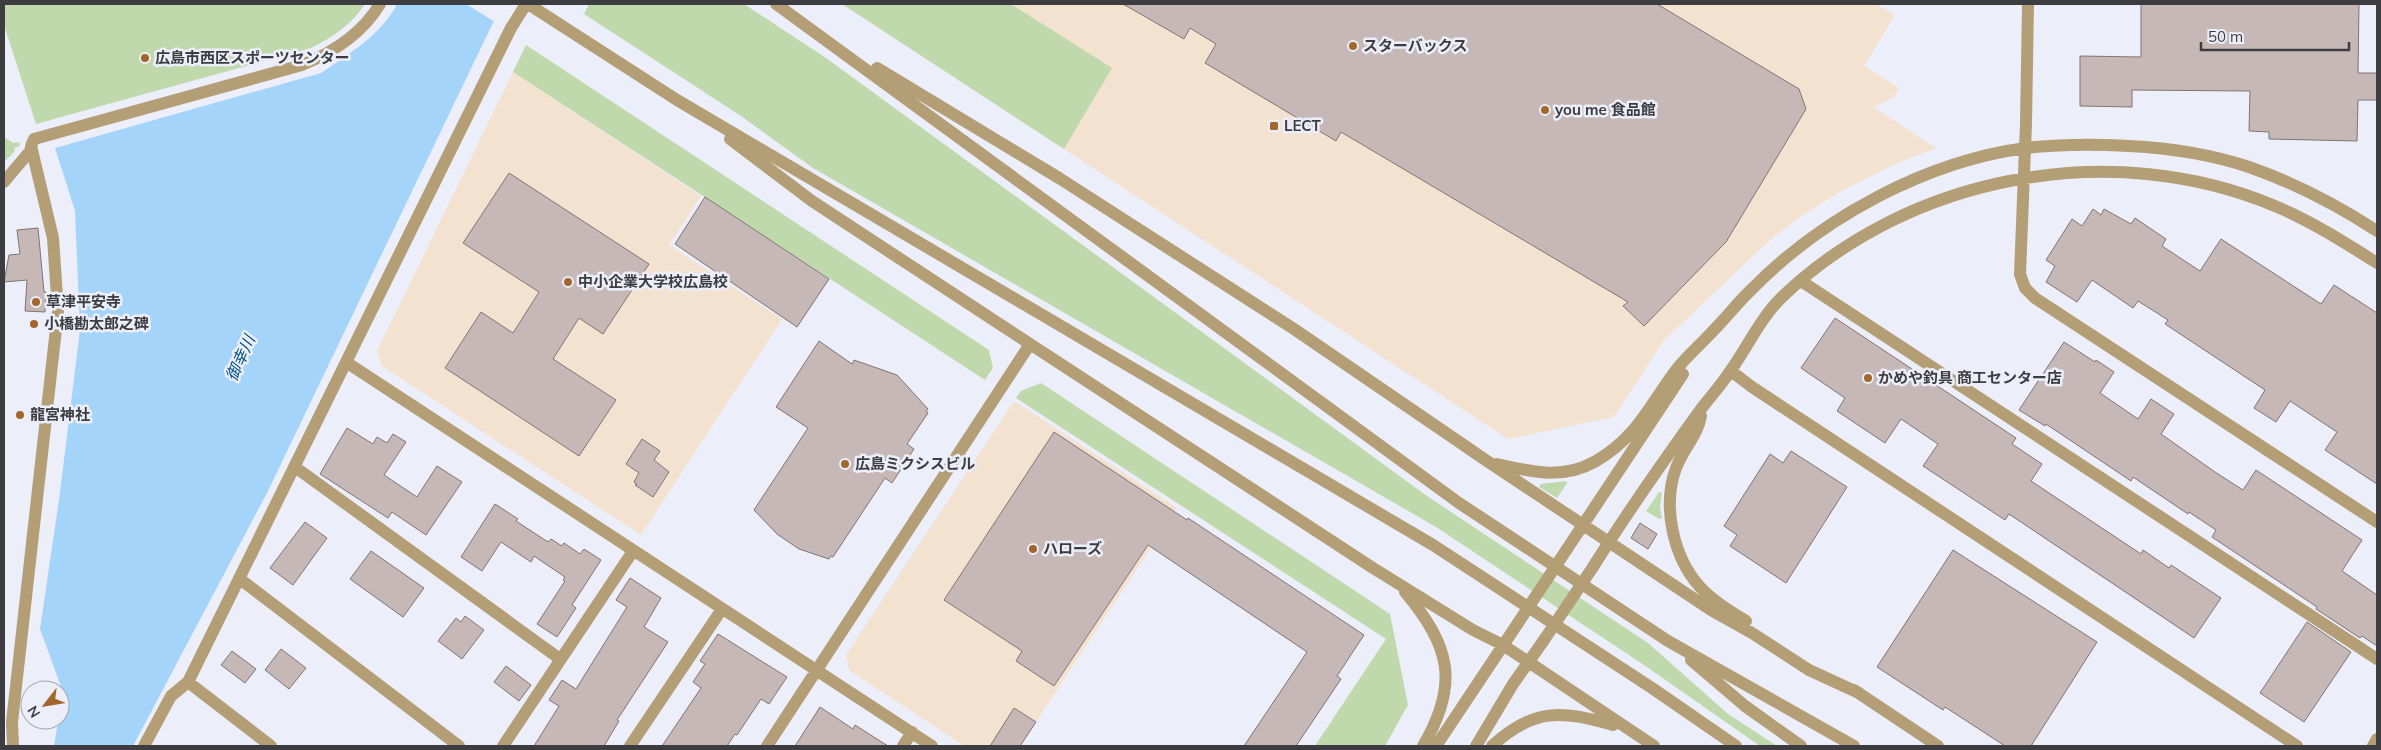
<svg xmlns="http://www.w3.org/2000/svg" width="2381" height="750" font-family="Mulish,'Noto Sans JP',sans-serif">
  <rect width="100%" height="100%" fill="#eceefa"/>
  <path fill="#f4e2d1" d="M842,4H1876L1895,15L1864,66L1899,88L1894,97L1873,107L1936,148L1895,164L1841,191L1800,217L1770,240L1663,341L1614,417L1508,439Z
    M513,72L701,196L669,245L782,319L641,535L382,366L377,351Z
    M1014,401L1177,508L1020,746H964L849,670L846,655Z"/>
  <path fill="#bfd9ad" d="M4,4H365C352,24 332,38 311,48L36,124L4,25Z
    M589,4H744L826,58L1427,496L1648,643L1728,714L1777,746H1760L1644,665L1436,527L813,168L741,116L584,14Z
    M842,4H1011L1112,68L1064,149Z
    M526,45L989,350L993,368L985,380L513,72Z
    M4,137L13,143L19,142L20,146L14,148L15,151L4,162Z
    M1041,383L1390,614L1408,705L1385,746H1315L1386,639L1016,398L1021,391Z
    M1566,481L1567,483L1557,498L1539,487L1541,484Z
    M1659,492L1662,493L1660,507L1662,518L1659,519L1646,511Z"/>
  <path fill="#a5d4fa" d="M397,4H502L268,491L133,746H54L63,692L40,629L59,500L80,330L75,211L55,148L321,73C349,54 382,34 397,4Z"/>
  <path fill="#eceefa" d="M466,4H504L495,22Z"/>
  <path fill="#c6b8b6" stroke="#817472" d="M1123,4H1657L1799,89L1806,109L1726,242L1644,326L1623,306L1628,302L1341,132L1336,141L1205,63L1216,44L1190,28L1184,39Z
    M2141,4H2359L2358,73H2377V100H2358L2357,141L2269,139V132L2249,131L2250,91L2132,90V107L2080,106V56L2141,57Z
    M509,173L649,264L603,334L579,318L553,359L616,400L579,456L445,368L481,312L513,333L539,292L463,243Z
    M705,197L829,279L797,327L675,244Z
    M2093,209L2101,215L2104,209L2131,224L2135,218L2166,239L2162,246L2200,271L2221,239L2321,304L2334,285L2377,313V484L2325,450L2337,432L2290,401L2276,422L2254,408L2265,390L2165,324L2168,320L2138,301L2133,308L2092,280L2077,302L2046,282L2055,266L2046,260L2072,219L2082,226Z
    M38,228L44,292H46L45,312L25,311L27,280L4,282L9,255L20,254L17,230Z
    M1835,318L2016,438L2012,444L2042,464L2031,481L2141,554L2143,550L2169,568L2171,565L2221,598L2194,638L2009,514L2005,520L1923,466L1938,444L1901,419L1885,443L1837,411L1845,398L1801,368Z
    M819,341L852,364L854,360L897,375L928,409L926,412L928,413L907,444L914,449L892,483L885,478L833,557L831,556L829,559L799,549L777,534L754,510L808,428L776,407Z
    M2064,342L2095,362L2096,360L2114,372L2100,393L2138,419L2151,399L2174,414L2161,434L2215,472L2243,490L2256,470L2362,540L2342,571L2377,595V646L2362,636L2360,638L2316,609L2317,607L2212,537L2216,530L2189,512L2188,514L2133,477L2131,481L2046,424L2045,426L2019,410Z
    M347,428L373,444L377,437L387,443L393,434L406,442L384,475L417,497L437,466L462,482L426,535L392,512L388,518L320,474Z
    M1054,432L1187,520L1188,518L1364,635L1337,676L1341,679L1296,746H1244L1307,652L1148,545L1054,686L1016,661L1022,651L944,600Z
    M642,439L660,451L654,460L669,472L653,497L635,485L637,484L634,482L639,473L626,464Z
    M1791,451L1847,487L1786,583L1730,546L1737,535L1724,526L1770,454L1783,463Z
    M495,504L518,519L516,521L548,542L551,539L562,546L564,543L580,554L584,549L601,560L572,605L576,608L557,637L537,624L565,581L563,580L565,577L534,556L531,562L501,542L482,571L461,557Z
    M305,522L327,538L293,585L270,568Z
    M1640,523L1657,534L1648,549L1631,538Z
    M1953,550L2097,642L2031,746H2005L1945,707L1943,710L1877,667Z
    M371,551L424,588L403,617L350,579Z
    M630,578L661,598L644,627L668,642L617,720L619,721L604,746H534L559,706L549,700L562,680L576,689L627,607L616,600Z
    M465,616L484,630L462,659L438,641L456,618L461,622Z
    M2307,622L2351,652L2304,722L2260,693Z
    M718,634L787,677L769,704L761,699L737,735L735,734L727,746H662L701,688L693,682L705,664L700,661Z
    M281,649L306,668L289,689L265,670Z
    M232,651L256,669L245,683L221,665Z
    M506,666L531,685L519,701L494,682Z
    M820,707L853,729L855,725L888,746H795Z
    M1014,708L1036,722L1020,746H990Z"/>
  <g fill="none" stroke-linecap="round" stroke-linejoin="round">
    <path stroke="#b39e76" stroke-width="12" d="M528,4L677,100L1433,545L1652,688L1736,746
      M776,4L1459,503L1668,641L1854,746
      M2028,4L2026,123L2020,274L2025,288L2035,298L2377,522
      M877,68L1059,178L1294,329L1487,461L1711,610L1752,633L1809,670L1859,693
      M730,139L812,201L1030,344L1373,568L1473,630L1503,645L1654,746
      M4,182L31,150
      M1801,281L2377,659
      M346,362L932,746
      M1731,371L1752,387L2297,746
      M1701,416C1698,435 1683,449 1676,468C1662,506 1673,557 1700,587C1713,601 1730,611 1746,621
      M1497,464C1532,472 1563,480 1596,461C1637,437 1649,406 1676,370C1686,357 1700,345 1711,333C1726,318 1738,302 1753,288C1823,217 1927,161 2026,148C2060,144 2095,144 2129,146C2169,148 2210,154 2249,167C2295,183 2337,205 2377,231
      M295,467L560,659
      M1567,549L1683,374
      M1593,567C1627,513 1664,460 1701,409C1711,396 1722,384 1731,370C1748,346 1760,319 1781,298C1908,175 2112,137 2275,206C2311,221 2344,242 2377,263
      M240,579L459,746
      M1405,592C1450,646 1460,683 1423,746
      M1691,660L1745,706L1801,746
      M188,682L271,746
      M1854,690L1938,746
      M13,746L12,722L58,311L53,238L31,146L34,139L302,65C334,52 362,34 380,4
      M144,746L171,696L188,682L511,28L526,4
      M503,746L633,551
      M630,746L722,609
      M767,746L1030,344
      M903,746L912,732
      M1436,746L1518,623
      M1476,746L1513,684L1544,640
      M1492,746C1533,708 1562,710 1613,725
      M2373,746L2377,739"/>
    <path stroke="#b39e76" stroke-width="12" d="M1518,623L1567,549
      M1544,640L1593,567"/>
  </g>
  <g fill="#a3662a" stroke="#eceefa" stroke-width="2">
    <circle cx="1353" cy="46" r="5"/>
    <circle cx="145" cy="58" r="5"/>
    <circle cx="1545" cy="110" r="5"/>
    <rect x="1269" y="121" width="10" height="10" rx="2.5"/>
    <circle cx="568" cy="282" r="5"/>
    <circle cx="36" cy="302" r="5"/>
    <circle cx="34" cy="324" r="5"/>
    <circle cx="1868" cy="378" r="5"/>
    <circle cx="20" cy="415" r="5"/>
    <circle cx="845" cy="464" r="5"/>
    <circle cx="1033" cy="549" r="5"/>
  </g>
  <g text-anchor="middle" stroke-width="5" stroke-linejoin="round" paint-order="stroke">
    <g font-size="15" font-weight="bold" fill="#3c3c41" stroke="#eceefa" text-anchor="start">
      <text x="1363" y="51">スターバックス</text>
      <text x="155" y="63">広島市西区スポーツセンター</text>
      <text x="1555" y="115">you me 食品館</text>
      <text x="1284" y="131">LECT</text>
      <text x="578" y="287">中小企業大学校広島校</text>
      <text x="46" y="307">草津平安寺</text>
      <text x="44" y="329">小橋勘太郎之碑</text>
      <text x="1878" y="383">かめや釣具 商工センター店</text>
      <text x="30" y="420">龍宮神社</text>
      <text x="855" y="469">広島ミクシスビル</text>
      <text x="1043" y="554">ハローズ</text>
    </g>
    <g font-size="16" font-style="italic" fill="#005281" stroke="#eceefa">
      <text transform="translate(240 358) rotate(-66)" y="6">御幸川</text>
    </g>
  </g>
  <rect width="2381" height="750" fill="none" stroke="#3c3c41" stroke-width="10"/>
  <g transform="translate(45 705) rotate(239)"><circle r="24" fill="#eceefa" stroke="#a6a7b0"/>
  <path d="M0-4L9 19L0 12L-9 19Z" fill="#a3662a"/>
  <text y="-8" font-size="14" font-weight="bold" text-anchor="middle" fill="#3c3c41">N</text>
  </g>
  <path d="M2201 42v8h148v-8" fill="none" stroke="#3c3c41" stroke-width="2.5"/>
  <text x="2208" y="42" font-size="15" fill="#3c3c41" stroke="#eceefa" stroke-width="4" paint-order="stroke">50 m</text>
</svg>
